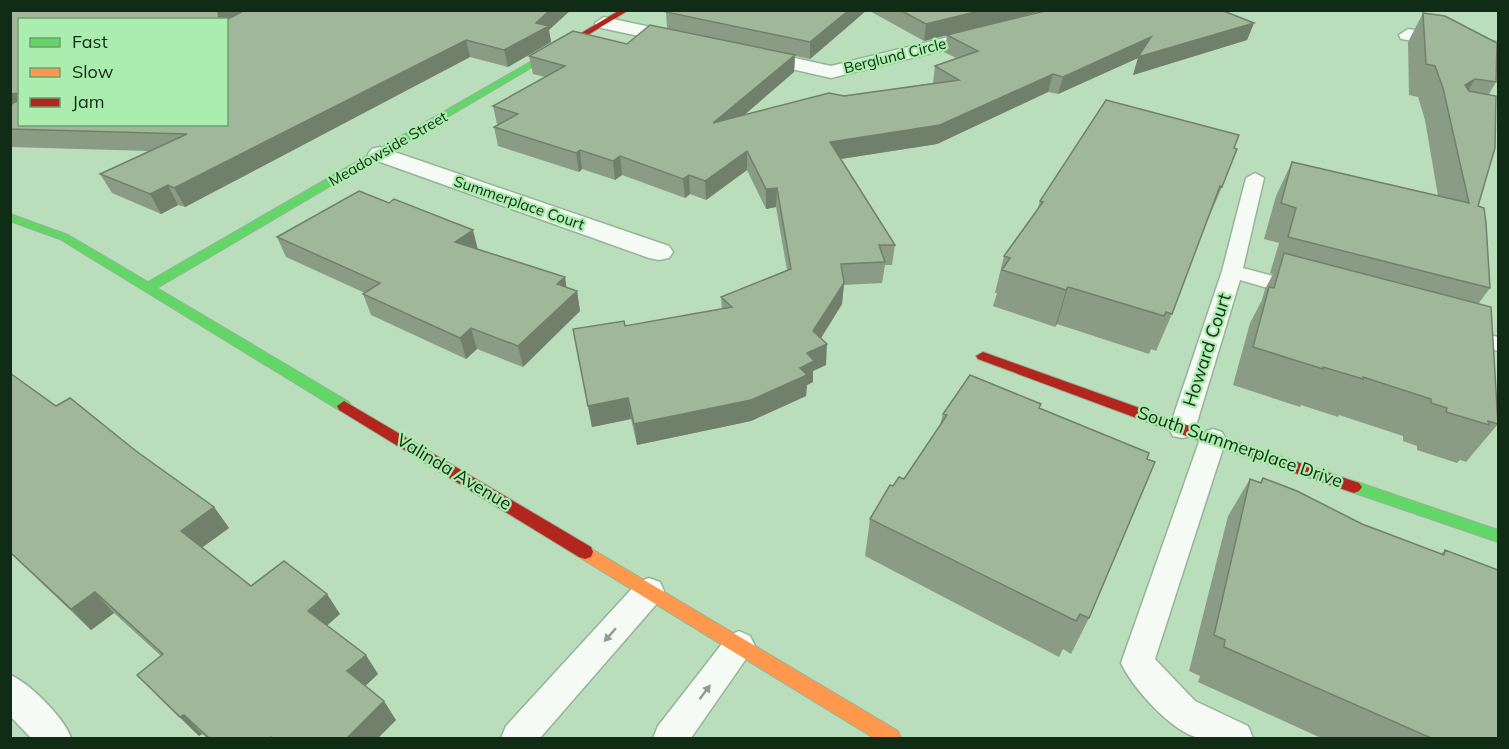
<svg xmlns="http://www.w3.org/2000/svg" width="1509" height="749" font-family="Mulish,sans-serif">
  <rect width="100%" height="100%" fill="#badebc"/>
  <g fill="none" stroke-linecap="round" stroke-linejoin="round">
    <defs>
      <path id="lane" d="M1255,173L1264,178L1243,268L1307,285L1310,290L1307,295L1299,297L1240,280L1195,429L1191,436L1182,438L1173,436L1169,429L1222,271L1246,178Z
        M1463,328L1498,337V351L1455,340L1452,335L1455,330Z
        M1213,429L1222,432L1226,439L1155,659L1195,701L1248,726L1253,738C1236,738 1218,741 1201,738C1174,735 1132,687 1121,663L1200,439L1204,432Z
        M649,578L660,582L664,591L660,600L540,738H501L506,726L638,582Z
        M739,631L750,636L755,646L691,738H653L658,726L728,636Z
        M10,675C30,683 65,719 71,738H31L10,716Z"/>
      <path id="street" d="M604,17L692,36L695,40L685,46L597,27L595,23Z
        M989,27L998,33L996,37L831,78L743,58L740,54L743,50L750,48L831,66Z
        M1408,29L1498,42V54L1401,39L1399,35Z
        M380,147L669,246L673,252L669,258L659,260L649,258L372,159L368,154L372,149Z"/>
      <path id="fast" d="M532,61L539,63L157,288L349,402L351,406L349,410H339L60,239L10,221V214L68,235L148,282Z
        M1354,481L1498,530V542L1349,491L1346,487L1349,483Z"/>
      <path id="slow" d="M585,545L898,731L901,738H874L579,557L577,552L579,547Z"/>
      <path id="jam" d="M620,10H629L538,65L531,63Z
        M983,352L1187,425L1359,483L1362,487L1359,491L1354,493L1177,433L978,359L976,356Z
        M344,401L591,547L593,552L591,557L585,559L579,557L339,410L337,406Z"/>
    </defs>
    <use href="#lane" stroke="#96b398" stroke-width="3"/>
    <use href="#street" stroke="#96b398" stroke-width="3"/>
    <use href="#fast" stroke="#96b398" stroke-width="2"/>
    <use href="#slow" stroke="#96b398" stroke-width="2"/>
    <use href="#jam" stroke="#96b398" stroke-width="2"/>
    <use href="#lane" fill="#f5faf5" fill-rule="evenodd"/>
    <use href="#street" fill="#f5faf5" fill-rule="evenodd"/>
    <use href="#fast" fill="#63d668" fill-rule="evenodd"/>
    <use href="#slow" fill="#ff974d" fill-rule="evenodd"/>
    <use href="#jam" fill="#b3261e" fill-rule="evenodd"/>
  </g>
  <path fill="#8a9d84" d="M10,10L549,30L551,42L508,67L470,57L185,207L178,205L161,214L112,193L100,174L149,151L10,147Z
    M867,10L810,59L795,56L794,72L745,114L844,96L933,83L935,66L956,58L944,52L947,35L1254,23L1247,40L1133,75L1138,58L1058,94L1048,92L937,144L840,159L895,245L892,265H885L882,283L844,285L842,304L821,338L826,365L813,371V382L807,385L806,396L751,421L637,445L631,419L592,427L573,329L625,326L722,309L721,297L787,270L776,207L766,209L747,170L706,200L690,194L685,198L622,175L615,180L582,169L579,172L498,146L494,127L499,125L497,124L493,106L545,77L533,74L529,56L627,44L667,28L666,12Z
    M868,10H1045L924,41Z
    M1423,13L1496,82L1489,94L1478,206L1490,288L1479,303L1498,424L1466,462L1460,460L1457,463L1417,450V446L1403,441V436L1339,415L1338,417L1301,405L1300,407L1233,385L1250,323L1262,300L1265,289L1273,274L1270,273L1279,243L1264,239L1276,196L1292,162L1438,196L1425,120L1418,97L1409,95L1408,42Z
    M1234,148L1222,187L1207,222L1206,221L1172,314L1156,351L1151,349L1149,354L1057,324L1055,327L993,306L997,293H995L1004,256L1038,208L1040,201Z
    M277,237L478,249L565,277L566,287L577,291L580,311L523,367L477,349L466,359L371,315L363,294L365,293L286,257Z
    M10,373L56,406L136,451L214,507L229,528L202,547L251,586L340,614L327,625L378,674L365,686L396,720L378,738H207L202,734L199,736L156,695L161,656L114,613L91,630L10,553Z
    M1040,408L1089,618L1071,654L1063,649L1059,657L865,556L870,519L893,486L904,479L940,425L943,414Z
    M1263,478L1362,524L1441,554L1445,550L1498,738H1321L1198,682L1200,676L1189,671L1228,516L1250,479L1260,482Z"/>
  <path fill="#71806b" d="M218,10H250L226,20H219Z
    M550,10H571L549,30L551,42L508,67L504,50Z
    M849,10H867L810,59V42Z
    M983,10H1045L924,41L926,24Z
    M1254,23L1247,40L1133,75L1138,58L1058,94L1063,77L1151,37Z
    M466,40L470,57L185,207L174,188Z
    M795,55L794,72L714,141L713,123Z
    M1053,74L1048,92L937,144L828,161L830,142Z
    M1475,79L1456,111L1465,85Z
    M20,93V113L10,115V94Z
    M580,150L582,169L579,172L576,153Z
    M747,151V170L706,200L705,181Z
    M620,156L622,175L615,180L613,161Z
    M689,175L690,194L685,198L683,179Z
    M168,185L178,205L161,214L150,194Z
    M777,188L776,207L766,209V189Z
    M473,230L478,250L455,242Z
    M565,277L568,298L557,284Z
    M844,283L842,304L813,351L827,344L826,365L813,371V382L807,385L806,396L751,421L637,445L634,424L800,368L807,353L813,331Z
    M1068,287L1057,324L1055,327L1066,290Z
    M577,291L580,311L523,367L518,346Z
    M471,328L477,349L466,359L460,338Z
    M628,398L631,419L592,427L588,406Z
    M214,507L229,528L196,552L181,531Z
    M95,592L114,613L91,630L71,609Z
    M327,594L340,614L321,631L308,611Z
    M366,655L378,674L360,691L347,671Z
    M384,701L396,720L378,738H347Z
    M184,715L202,734L199,736L180,717Z"/>
  <path fill="#a1b799" stroke="#71806b" stroke-width="1.5" d="M10,10H218L219,20H20V93L10,94Z
    M245,10H550L536,23L549,26L504,50L466,40L174,188L168,185L150,194L100,174L187,134L10,129V105L20,99V124H226V20Z
    M669,10H849L810,42L666,12Z
    M900,10H983L926,24Z
    M1049,10H1221L1254,23L1138,57L1151,37L1063,77L1053,74L940,125L830,142L895,245H879L885,262L841,264L844,283L813,331L827,344L807,353L814,361L800,368L807,375L751,400L634,424L628,398L588,406L573,329L624,321L625,326L732,307L721,297L791,269L777,188L766,189L747,151L705,181L689,175L683,179L620,156L613,161L580,150L576,153L494,127L518,114L493,106L565,66L529,56L573,31L627,44L650,25L795,55L713,123L829,93L844,96L959,80L935,66L978,51L947,35Z
    M1423,13L1445,16L1497,43L1496,82L1475,79L1465,85L1469,91L1496,96L1495,148L1478,206L1484,208L1486,223L1490,288L1288,237L1296,208L1281,203L1292,162L1469,203L1443,88L1435,66L1426,64Z
    M1106,100L1239,135L1234,148L1237,149L1222,187L1220,186L1172,314L1166,312L1164,316L1068,287L1066,290L1002,270L1010,258L1004,256L1043,202L1040,201Z
    M359,191L389,203L394,199L473,230L455,242L565,277L557,284L577,291L518,346L471,328L460,338L363,294L380,283L277,237Z
    M1284,253L1491,307L1498,424L1488,421L1489,425L1446,412L1447,408L1431,403V399L1363,377V379L1323,367V369L1253,347L1269,287L1274,288Z
    M10,373L56,406L70,398L136,451L214,507L181,531L251,586L284,561L327,594L308,611L366,655L347,671L384,701L347,738H272L271,737L270,738H209L184,715L180,717L137,675L163,654L95,592L71,609L10,552Z
    M970,375L1041,404L1039,408L1149,453L1147,459L1155,462L1089,618L1080,614L1076,621L870,519L890,485L893,486L899,477L904,479L947,415L943,414Z
    M1263,478L1297,491L1362,524L1444,555L1445,550L1498,570V738H1431L1224,647L1225,640L1214,635L1250,479L1261,483Z"/>
  <defs><path id="oneway-solid" d="M-6-.8H1V-3.2L6.5 0L1 3.2V.8H-6Z" transform="scale(1.5)"/></defs>
  <g fill="#8e9d90">
    <use href="#oneway-solid" transform="translate(610 635) rotate(131)"/>
    <use href="#oneway-solid" transform="translate(705 692) rotate(-53)"/>
  </g>
  <g text-anchor="middle" stroke-width="4.5" stroke-linejoin="round" paint-order="stroke">
    <g font-size="15" fill="#112c14" stroke="#abedae">
      <text transform="translate(895 56) rotate(-14)" y="5">Berglund Circle</text>
      <text transform="translate(388 149) rotate(-30)" y="5">Meadowside Street</text>
      <text transform="translate(519 203) rotate(19)" y="5">Summerplace Court</text>
    </g>
    <g font-size="18" fill="#112c14" stroke="#abedae">
      <text transform="translate(1207 350) rotate(-72)" y="6">Howard Court</text>
      <text transform="translate(1240 447) rotate(19)" y="6">South Summerplace Drive</text>
      <text transform="translate(454 472) rotate(31)" y="6">Valinda Avenue</text>
    </g>
  </g>
  <rect width="1509" height="749" fill="none" stroke="#112c14" stroke-width="24"/>
  <rect x="18" y="18" width="210" height="108" fill="#abedae" stroke="#6da070" stroke-width="1.5"/>
  <rect x="30" y="38" width="30" height="9" fill="#63d668" stroke="#6da070" stroke-width="1.5"/>
  <text x="72" y="48" font-size="18" fill="#112c14">Fast</text>
  <rect x="30" y="68" width="30" height="9" fill="#ff974d" stroke="#6da070" stroke-width="1.5"/>
  <text x="72" y="78" font-size="18" fill="#112c14">Slow</text>
  <rect x="30" y="98" width="30" height="9" fill="#b3261e" stroke="#6da070" stroke-width="1.5"/>
  <text x="72" y="108" font-size="18" fill="#112c14">Jam</text>
</svg>
